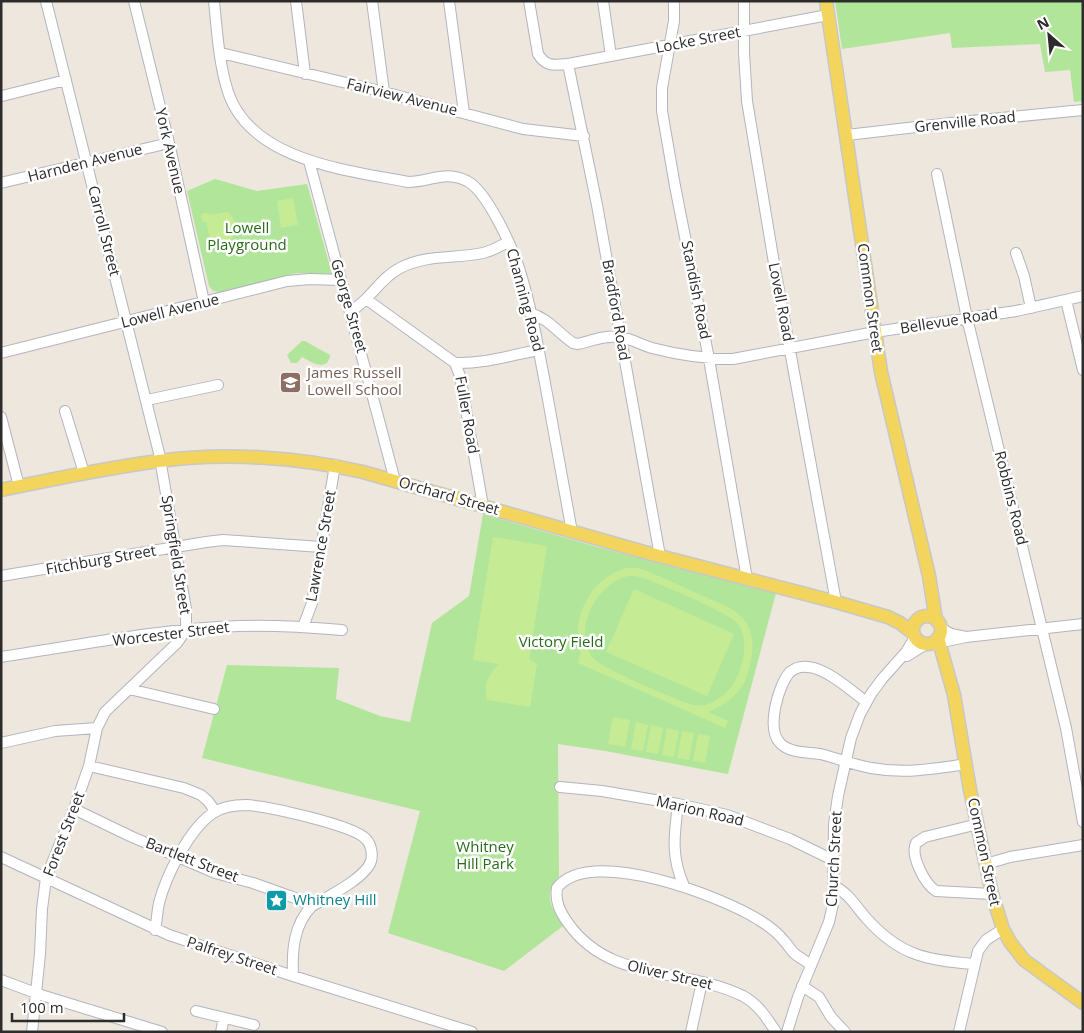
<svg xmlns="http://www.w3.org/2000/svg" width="1084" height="1033" font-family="'Open Sans',sans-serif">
  <rect width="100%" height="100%" fill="#eee7de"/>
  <path fill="#b1e59a" d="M835,1H1083V101L1074,102L1070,70L1045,72L1040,44L952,48L950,33L842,49Z
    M215,179L257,191L307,184L332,274L329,275L297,273L219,292L213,291L209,286L187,191Z
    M302,341H305L330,355V357L327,363C318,368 310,361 302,357L297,363H291L287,355Z
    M483,514L597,547L776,593L728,774L605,751L558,744L559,877C542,893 552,910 563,926L504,971L388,933L420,811L202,758L227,665L339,668L336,699L380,716L410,722L432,623L469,596Z"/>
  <path fill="#c5ec95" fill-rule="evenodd" d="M293,198L298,225L281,228L277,201Z
    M228,212C245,227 233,249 211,241L206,222H203L201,216L203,213H207L209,215Z
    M493,537L547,546L529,660L537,664L530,707L487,700C483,686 488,674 499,664L473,660Z
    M627,568H637L647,571L728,607C752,620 756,639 750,664C749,670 747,677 744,683C736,697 722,706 708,712L728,721L725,728L578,663C583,650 577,642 578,628C581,600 599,575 627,568ZM628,576C633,576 638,576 643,578C659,583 730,613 738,624C747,636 745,654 741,667C737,681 727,695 713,702C707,705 701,706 695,705C683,704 603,668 595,660C570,633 596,583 628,576Z
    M634,589L734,634L707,696L606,652Z
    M613,717L630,720L625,747L608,744Z
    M636,722L648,725L643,751L631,749Z
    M651,725L663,728L658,754L646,752Z
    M667,728L679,731L674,757L662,755Z
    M682,731L694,733L689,760L677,758Z
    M698,734L710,736L705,763L693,761Z"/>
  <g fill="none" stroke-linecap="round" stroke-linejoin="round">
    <defs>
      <path id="minor" d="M134,1L169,143L204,302
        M214,1C217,31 219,64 228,92C251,161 347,170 408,182C431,182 443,170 467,181C487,191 512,247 519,268C532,309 539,352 547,394C555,440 564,486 572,532
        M296,1L305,74
        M372,1L384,92
        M449,1L464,113
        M529,1L538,54C546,67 554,65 568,64L828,15
        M603,1L611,56
        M674,1V21L662,88V111L675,186L709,359L747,579
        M744,1V53L747,101L774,263L836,602
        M221,53L384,92L523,129L584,136
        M568,64L597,205L660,556
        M2,96L66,80
        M847,135L951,123L1083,110
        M309,161C338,267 367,374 395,481
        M937,174L967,318L1066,728L1083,822
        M1,183L169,143
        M1016,253L1024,276L1031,308
        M366,299C377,288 386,275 400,268C427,254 455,259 483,253C492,251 500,246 508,242
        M1066,300L1083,370
        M351,312L366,299L455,363L460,376L483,506
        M530,313C548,318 558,333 573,343L578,344C591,341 605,335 619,337C631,338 641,345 652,348C679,355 705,359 733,359L875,332L1016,311L1083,296
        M1,353L287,281L310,279L341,280
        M455,363C484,364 511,355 539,350
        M147,400L218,385
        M65,411L84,473
        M1,417L19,486
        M1,576L206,542L223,540L321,547
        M303,627L312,603L335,465
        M966,637L1083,624
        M938,638L947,641L966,637L951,634L941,628
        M907,656L926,644
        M1,657C80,645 159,629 239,626C273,625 308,627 342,630
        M129,689L214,709
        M866,702C852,691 826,668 808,667C802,666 795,668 790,672C778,685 766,729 780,743C789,753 807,752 820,754C837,758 854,765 871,768C904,774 934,769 966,764
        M1,743L55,731L97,728L105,712L177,643L186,630V609L159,453L46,1
        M89,766L184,788L201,795L208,801L215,811
        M560,787L602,791L678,804L727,815L790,839L833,860
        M678,804C674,836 671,857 684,886
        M74,809L130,836L215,873L253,883L295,898L312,906
        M978,824L925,837L916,843C910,856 925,884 936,891L992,894
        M1,857L169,935L293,976L472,1032
        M986,864L1010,857L1083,845
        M834,886C849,893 856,907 867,919C900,956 927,960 974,964
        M155,930C157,921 157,912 159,903C166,876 189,829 213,813C222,807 236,805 246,805C267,806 353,825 366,839C371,844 373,854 371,861C366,878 327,897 312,906C293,925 292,952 293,976
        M1,980L41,995L162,1032
        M802,986L819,997L831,1017L845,1032
        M196,1011L254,1025
        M32,1032L40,954L42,909L46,878L74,809L89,766L97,728
        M221,1032L224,1018
        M691,1032L702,982
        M776,1032C767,1018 758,1004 743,996C684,967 610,983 568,923C560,912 555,902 557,888C590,845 723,897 759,920C769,926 778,933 785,942C789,946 791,951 795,954C800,958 806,961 811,965
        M787,1032L798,997L829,922L833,904L834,824L838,796L851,738L860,714L871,694L882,679L906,652L915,637
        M959,1032L978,951L986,940L1003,929"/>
      <path id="major" d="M826,1L881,372L929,576L936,620
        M1,490C53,479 106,468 159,461C225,452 298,457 363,472L644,552L836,602L888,617L900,623L913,633
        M913 630a14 14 0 1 1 28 0a14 14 0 1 1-28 0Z
        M938,638L954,695L970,790L992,894L1003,929L1010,942L1024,960L1083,1003"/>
    </defs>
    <use href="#minor" stroke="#b2b4c0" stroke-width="12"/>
    <use href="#major" stroke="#c8c8c8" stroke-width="15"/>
    <use href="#minor" stroke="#fff" stroke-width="10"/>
    <use href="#major" stroke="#f3d55d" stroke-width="12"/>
  </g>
  <defs>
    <symbol id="school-square" viewBox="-11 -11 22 22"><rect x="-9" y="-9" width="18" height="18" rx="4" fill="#8d6e63" stroke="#fff"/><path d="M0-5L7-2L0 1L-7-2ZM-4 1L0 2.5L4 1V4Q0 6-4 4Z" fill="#fff"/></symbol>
    <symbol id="sight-square" viewBox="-11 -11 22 22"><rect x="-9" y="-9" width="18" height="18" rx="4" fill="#0f9aa8" stroke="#fff"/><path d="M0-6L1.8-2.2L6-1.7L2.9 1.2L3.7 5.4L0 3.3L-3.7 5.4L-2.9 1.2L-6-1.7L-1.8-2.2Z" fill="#fff"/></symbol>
  </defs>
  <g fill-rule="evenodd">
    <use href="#school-square" x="278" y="370" width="25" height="25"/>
    <use href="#sight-square" x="264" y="888" width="25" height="25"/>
  </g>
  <g text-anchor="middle" stroke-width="5" stroke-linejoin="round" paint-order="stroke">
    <g font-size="15" fill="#2c2c2c" stroke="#fff">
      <text transform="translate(698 40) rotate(-11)" y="5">Locke Street</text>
      <text transform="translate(402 97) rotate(14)" y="5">Fairview Avenue</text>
      <text transform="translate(965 122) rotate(-6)" y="5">Grenville Road</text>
      <text transform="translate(170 151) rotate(77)" y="5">York Avenue</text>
      <text transform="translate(85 163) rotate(-14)" y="5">Harnden Avenue</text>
      <text transform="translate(104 231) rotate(76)" y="5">Carroll Street</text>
      <text transform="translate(696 290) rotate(79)" y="5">Standish Road</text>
      <text transform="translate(870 298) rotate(82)" y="5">Common Street</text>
      <text transform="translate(525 300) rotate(75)" y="5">Channing Road</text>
      <text transform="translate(781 302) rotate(79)" y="5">Lovell Road</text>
      <text transform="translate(349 306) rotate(74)" y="5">George Street</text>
      <text transform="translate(616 310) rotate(80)" y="5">Bradford Road</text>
      <text transform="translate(170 311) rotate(-14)" y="5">Lowell Avenue</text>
      <text transform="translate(949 321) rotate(-9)" y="5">Bellevue Road</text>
      <text transform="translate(467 415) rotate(80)" y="5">Fuller Road</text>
      <text transform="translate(449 496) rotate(16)" y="5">Orchard Street</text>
      <text transform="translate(1011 498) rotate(76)" y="5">Robbins Road</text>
      <text transform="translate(321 546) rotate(-80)" y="5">Lawrence Street</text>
      <text transform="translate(176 555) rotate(81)" y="5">Springfield Street</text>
      <text transform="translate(101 560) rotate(-10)" y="5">Fitchburg Street</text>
      <text transform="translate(171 634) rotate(-7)" y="5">Worcester Street</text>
      <text transform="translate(700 811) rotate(13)" y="5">Marion Road</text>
      <text transform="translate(64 834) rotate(-69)" y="5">Forest Street</text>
      <text transform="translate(984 852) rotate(78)" y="5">Common Street</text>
      <text transform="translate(834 859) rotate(-87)" y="5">Church Street</text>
      <text transform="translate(192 860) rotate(21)" y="5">Bartlett Street</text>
      <text transform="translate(232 956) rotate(18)" y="5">Palfrey Street</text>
      <text transform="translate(670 975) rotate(13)" y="5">Oliver Street</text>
    </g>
    <g font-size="15" fill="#286c19" stroke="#fff">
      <text x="247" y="233">Lowell<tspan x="247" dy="17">Playground</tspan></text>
      <text x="561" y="647">Victory Field</text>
      <text x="485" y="852">Whitney<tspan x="485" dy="17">Hill Park</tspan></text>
    </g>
    <g font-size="15" fill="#785e54" stroke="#fff" text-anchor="start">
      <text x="307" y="378">James Russell<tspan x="307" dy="17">Lowell School</tspan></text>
    </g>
    <g font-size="15" fill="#0d838f" stroke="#fff" text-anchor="start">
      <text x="293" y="905">Whitney Hill</text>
    </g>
  </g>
  <rect width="1084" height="1033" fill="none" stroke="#2c2c2c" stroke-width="5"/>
  <g transform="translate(1049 35) rotate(333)" stroke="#ffffff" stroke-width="4" paint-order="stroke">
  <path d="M0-4L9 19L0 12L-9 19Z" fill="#2c2c2c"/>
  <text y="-8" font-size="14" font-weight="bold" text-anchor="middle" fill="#2c2c2c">N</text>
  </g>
  <path d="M12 1013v8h112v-8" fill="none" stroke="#2c2c2c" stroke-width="2.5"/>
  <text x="20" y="1013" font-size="15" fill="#2c2c2c" stroke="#ffffff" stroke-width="4" paint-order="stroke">100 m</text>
</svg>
